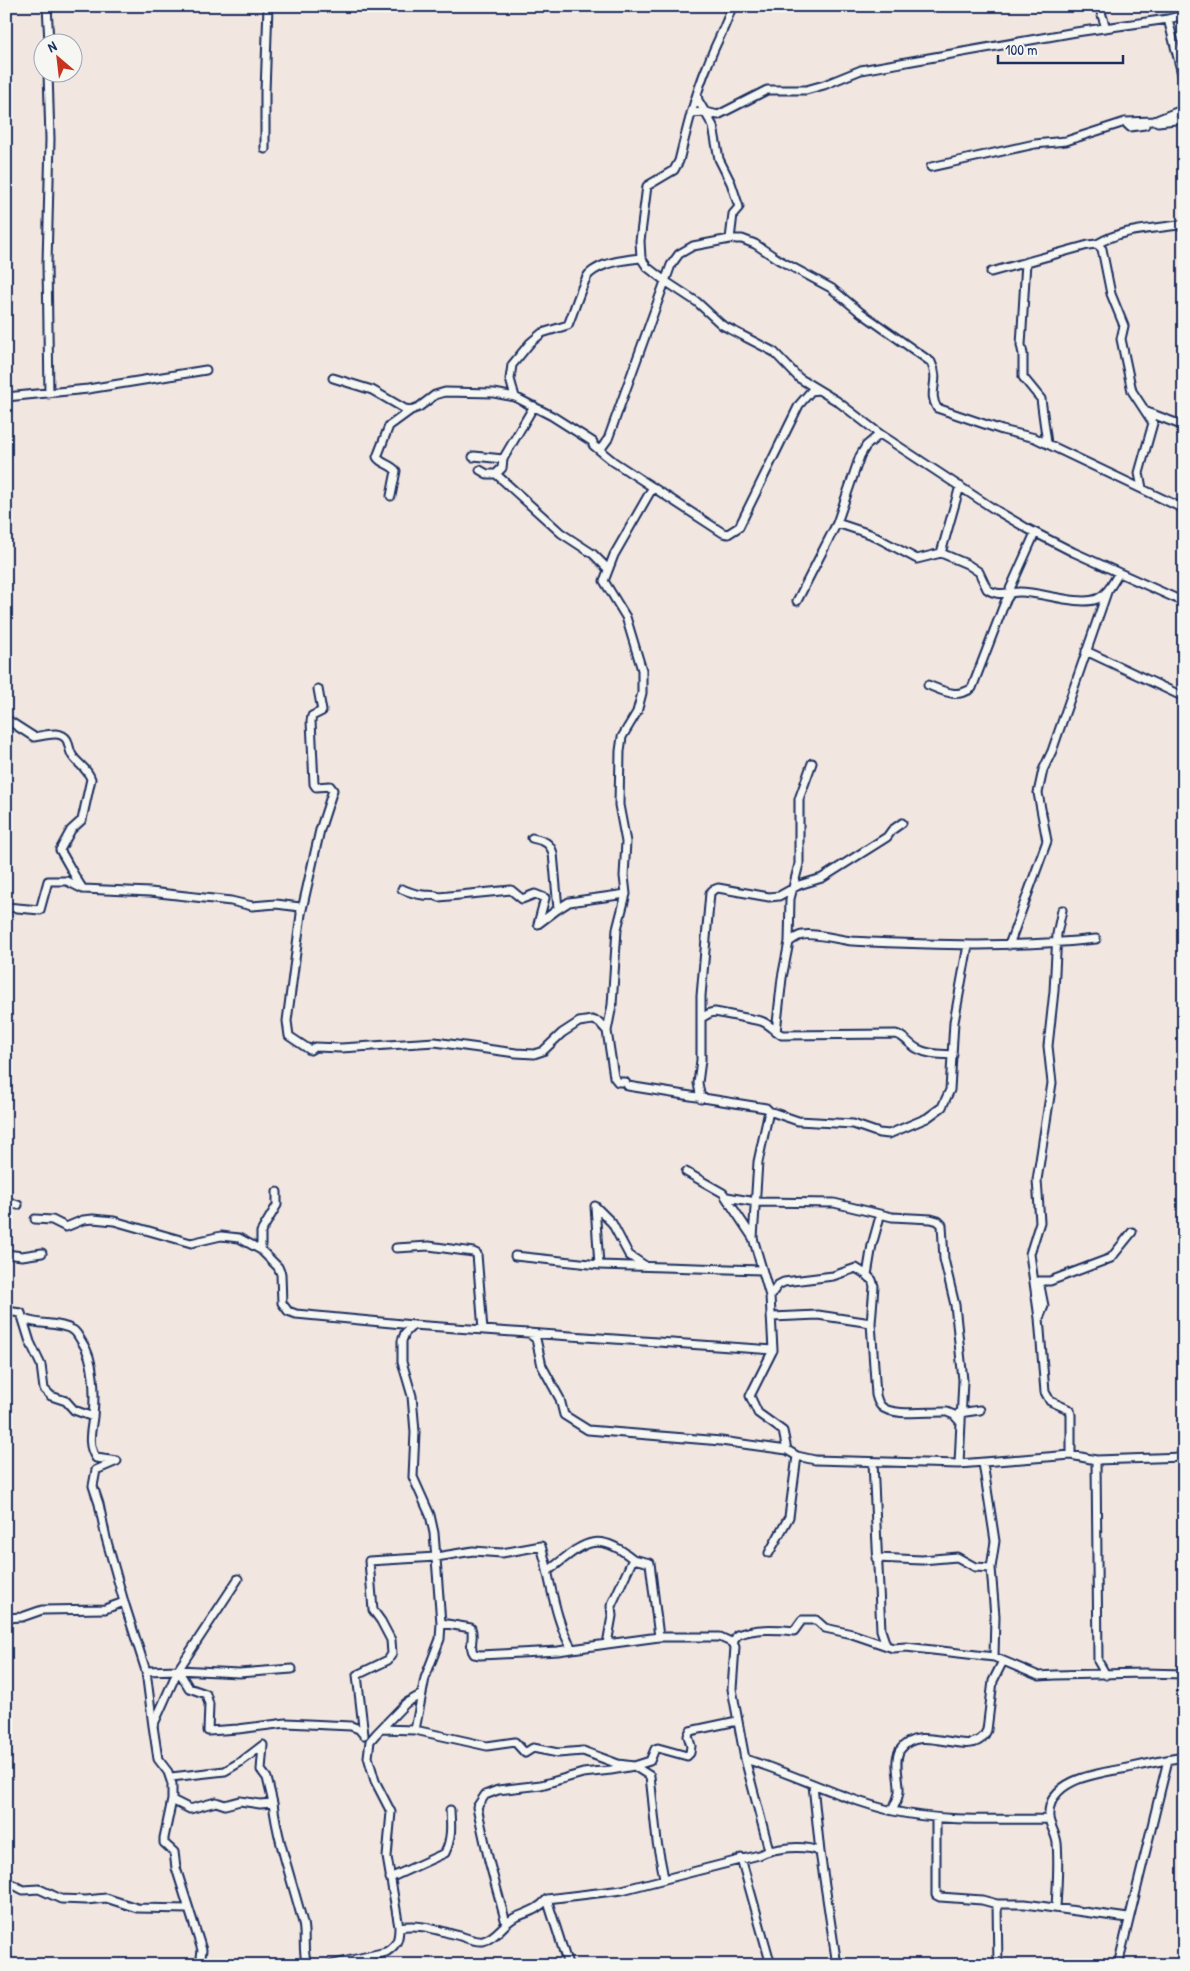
<svg xmlns="http://www.w3.org/2000/svg" width="1190" height="1971" font-family="'Patrick Hand',sans-serif">
  <rect width="100%" height="100%" fill="#f2e6e1"/>
  <filter id="ink" filterUnits="userSpaceOnUse"><feTurbulence type="fractalNoise" baseFrequency=".02" numOctaves="2"/><feDisplacementMap in="SourceGraphic" scale="10" xChannelSelector="R" yChannelSelector="G"/><feConvolveMatrix kernelMatrix="1 2 1 2 8 2 1 2 1" color-interpolation-filters="sRGB"/></filter>
  <g filter="url(#ink)">
    <g fill="none" stroke-linecap="round" stroke-linejoin="round">
      <defs>
        <path id="minor" d="M47,6L49,42
          M732,6C726,27 715,44 708,64C695,95 687,128 679,161L674,170L647,186L640,241L641,258L647,267L665,281L697,302L722,325L774,352L799,378L837,401L880,434L994,509L1028,529L1073,552L1184,602
          M1099,6L1106,28
          M1168,19L1184,82
          M48,72L50,139L47,264L49,394
          M697,94L698,100L713,126L719,159L731,183L739,207L733,214L730,239
          M691,113L706,112L718,115L767,90H806L824,85L861,70L1076,32L1168,19L1184,15
          M1125,122L1130,127L1145,125
          M1158,122L1184,119
          M265,149V92L268,6
          M931,167L1035,144L1066,141L1125,122L1154,121L1184,109
          M1097,244C1127,227 1152,230 1184,224
          M1026,262L1021,345L1023,354V377L1041,399L1047,443
          M991,272L1088,245L1097,244L1102,249L1111,294L1124,326L1121,339L1132,391L1153,423L1139,473L1142,488
          M333,378L372,390L405,409L411,410L419,407L435,395L445,392L494,393L515,397L552,416L593,442V445L614,462L723,533L728,534L739,527L799,405L811,391L818,390
          M6,397L88,389L206,370
          M515,397L510,379L512,365L530,343L542,333L568,325C573,314 583,280 589,274C602,262 624,260 641,258
          M1147,412L1184,426
          M600,450L608,439L671,265L679,254L693,246L730,239H742L755,244L779,260L831,288L860,312L931,362C941,382 927,391 937,408L1002,430L1035,438L1184,509
          M473,457L474,456L503,459
          M480,470L487,474H496L502,468L503,459L534,406
          M496,474L561,533L593,554L608,569
          M653,487L614,555L604,581L626,617L642,670V693L637,712L622,737L620,751L619,805L626,842L624,876L626,894L617,929L612,1005L607,1031L614,1077L618,1082H625L628,1086L766,1108L769,1111L758,1162L753,1238L770,1296L773,1350
          M391,496L396,471C391,464 381,464 377,457L389,426L411,410
          M837,523L870,534L917,559L941,553L967,564L979,572L987,589C998,597 1008,592 1020,592C1040,592 1079,606 1097,599C1108,594 1113,582 1119,573
          M941,553L960,486
          M797,601L837,523L860,456L866,446L880,434
          M1086,651L1184,697
          M928,685C943,691 957,699 972,688L1005,602L1010,594V589L1035,533
          M318,689L322,711L312,716L311,721L314,784L316,787L330,786L333,790L320,830L301,914L287,1021L289,1036L310,1050L315,1047L341,1048L435,1042L516,1053L534,1054L543,1051L562,1033L579,1022L592,1020L599,1022L607,1031
          M6,719L34,737C43,736 61,729 67,740C69,744 69,750 72,755C77,764 87,767 91,779L82,820L71,830L60,850C68,863 74,876 83,889
          M532,838C543,841 549,841 553,853L558,909
          M402,889C409,892 415,894 423,895C429,896 433,894 439,897L511,890L522,899L535,894L545,898L538,924L558,909L569,902L626,894
          M6,907L40,910L48,881H67L83,889L150,892L231,901L252,906L276,904L300,907L301,913
          M1062,910L1057,934L1054,991L1048,1046L1052,1083L1037,1180L1040,1222L1030,1254L1039,1318L1045,1392L1050,1401L1070,1410L1071,1415V1455
          M789,942C792,940 796,937 799,936C810,931 839,940 852,941C933,945 1015,948 1096,939
          M1009,945L1047,841L1038,793L1043,770L1052,751L1107,592
          M703,1017L710,1013L715,1012L761,1021C770,1024 774,1031 782,1035L896,1034C906,1037 909,1045 918,1049C929,1055 941,1054 953,1055
          M776,1032L782,978L789,942L790,899L799,864V799L812,763
          M701,1099L698,1083L701,1060V996L710,893L713,890L718,888L769,897L779,896L799,885L822,878L887,837L892,830L902,823
          M769,1111L798,1121L853,1124L879,1133L889,1134L927,1118L942,1107L950,1090L954,1022L968,945
          M686,1172L723,1193L753,1238
          M727,1197L756,1202L834,1203L892,1217L931,1219L938,1221L942,1225L944,1259L955,1305L963,1380L959,1464
          M6,1201L18,1205
          M35,1219L52,1220L66,1227L83,1220L93,1219L114,1221L191,1243L221,1236L239,1238L261,1250L278,1267L281,1274L282,1303L288,1311L296,1314L413,1325L773,1350L750,1396L758,1413L783,1431L787,1450L797,1456L815,1460L959,1464L1071,1455L1096,1460L1184,1457
          M396,1248L429,1246L473,1252L477,1254L483,1330
          M261,1250V1232L277,1205V1192
          M6,1254L22,1256L42,1253
          M515,1256L599,1265L761,1270
          M599,1265L595,1206L612,1223L629,1255L644,1265
          M1184,1265V1270
          M867,1275L872,1245L879,1220
          M770,1296L778,1285L784,1282L833,1276L856,1268L867,1275L872,1280L874,1286L871,1323L876,1395C877,1399 878,1403 881,1406C891,1417 931,1411 947,1412L954,1415L961,1423
          M6,1311L21,1313L30,1342L41,1365L44,1389L51,1396L66,1401L74,1410L93,1417
          M1040,1316L1044,1306L1039,1281H1050L1111,1258L1132,1232
          M772,1317L818,1315L871,1323
          M24,1319C40,1326 56,1321 73,1330C77,1332 79,1338 82,1342C95,1360 95,1395 93,1417C91,1432 87,1445 96,1458L117,1461L96,1470L93,1486L99,1504L106,1538L124,1602
          M413,1325L405,1333L402,1341V1362L412,1396L415,1432L413,1477L430,1515L434,1533L441,1623L440,1639L425,1678L415,1730
          M529,1333L536,1339L542,1366L560,1399L564,1415L588,1430L721,1441L787,1450
          M959,1413L980,1410
          M1096,1460L1098,1661L1106,1675
          M873,1462L881,1630L886,1645
          M983,1463L995,1541L991,1568L995,1616L994,1657
          M769,1553L789,1517L797,1456
          M876,1558L922,1560L957,1557L975,1567L991,1568
          M633,1559L650,1563L659,1637
          M546,1566C553,1595 557,1623 572,1649
          M6,1618L22,1617L42,1610L105,1609L124,1602L146,1671L153,1726
          M441,1623L471,1628C475,1637 468,1646 474,1654L480,1655L558,1651L607,1644
          M733,1643L737,1635C756,1628 774,1629 794,1631L802,1620H816L825,1628L852,1634L893,1648L906,1647L994,1657L1039,1676L1055,1675L1144,1673L1184,1674
          M178,1670L189,1688L206,1694L209,1704L208,1731L238,1729L286,1723L351,1726L359,1729L363,1734
          M146,1671L178,1670L239,1673L292,1669
          M381,1729L415,1730L487,1746L515,1742L525,1753L533,1748L558,1753L583,1751L618,1764L634,1766L650,1761L655,1749L658,1748L687,1756L690,1753L691,1746L688,1736L690,1731L737,1721
          M364,1735L357,1675L388,1660L392,1654L391,1640L381,1621L373,1610L369,1561L436,1557L473,1551L502,1553L541,1546L548,1571C581,1546 595,1527 633,1559L611,1606L612,1616L607,1644L659,1637H720L733,1643L735,1647L732,1689L745,1759C795,1774 841,1799 893,1811C944,1822 997,1819 1049,1819
          M745,1759L769,1850
          M171,1777L225,1771L242,1761L263,1745L261,1770L267,1778L273,1803
          M813,1785L820,1852L837,1965
          M172,1800L190,1809L216,1802L225,1805L240,1801L260,1804L273,1803C278,1844 293,1883 303,1923C306,1937 302,1950 307,1965
          M892,1810C895,1805 898,1799 899,1792C900,1780 893,1761 900,1750C922,1719 974,1764 987,1730L993,1681L1003,1661
          M936,1818V1895L940,1897L982,1900L997,1904H1025L1128,1918
          M741,1858L771,1965
          M390,1878L445,1853C452,1839 451,1825 450,1810
          M6,1881L23,1890L39,1889L61,1899L86,1900L106,1898L137,1908L188,1909
          M547,1899L568,1965
          M997,1904L998,1965
          M1056,1908C1057,1887 1059,1865 1057,1843C1056,1834 1050,1826 1049,1818C1046,1778 1100,1773 1128,1768C1146,1764 1165,1760 1184,1757
          M506,1923L489,1861L477,1807L485,1795L498,1790L541,1785L583,1773L611,1770L634,1766L650,1776L657,1842L664,1878
          M399,1927C421,1923 439,1931 460,1936C466,1938 476,1942 483,1941C495,1939 503,1924 514,1918C527,1912 537,1911 547,1899L622,1890L759,1855C774,1848 804,1844 820,1852
          M200,1965L202,1950L176,1868L174,1852L164,1843V1838L172,1800V1784L168,1772L158,1759L153,1726L178,1670L238,1579
          M330,1965L386,1952C397,1945 399,1940 399,1927L387,1857L391,1812L375,1781L368,1757L370,1741L376,1734L406,1703L422,1694
          M1118,1965L1168,1760"/>
      </defs>
      <use href="#minor" stroke="#1b2f5e" stroke-width="11"/>
      <use href="#minor" stroke="#f6f6f2" stroke-width="7"/>
    </g>
  </g>
  <rect width="1190" height="1971" fill="none" stroke="#f6f6f2" stroke-width="25"/>
  <rect x="12" y="12" width="1165" height="1946" fill="none" stroke="#1b2f5e" stroke-width="2" filter="url(#ink)"/>
  <g transform="translate(58 58) rotate(332)"><circle r="24" fill="#f6f6f2" stroke="#9ea6b7"/>
  <path d="M0-4L9 19L0 12L-9 19Z" fill="#c8321e"/>
  <text y="-8" font-size="14" font-weight="bold" text-anchor="middle" fill="#1b2f5e">N</text>
  </g>
  <path d="M998 55v8h125v-8" fill="none" stroke="#1b2f5e" stroke-width="2.5"/>
  <text x="1005" y="55" font-size="15" fill="#1b2f5e" stroke="#f6f6f2" stroke-width="4" paint-order="stroke">100 m</text>
</svg>
